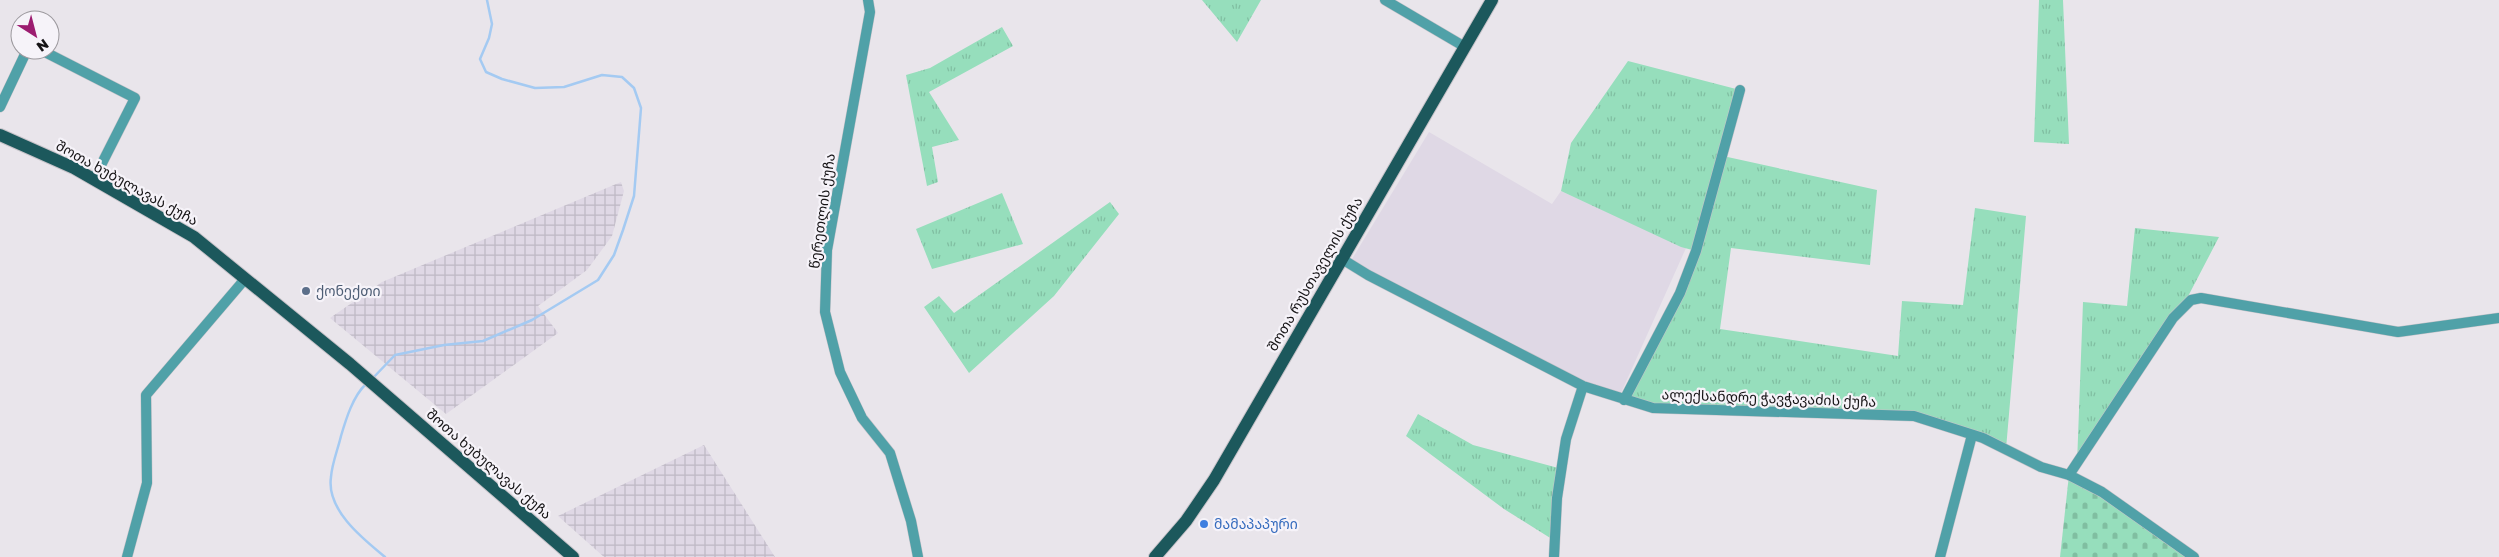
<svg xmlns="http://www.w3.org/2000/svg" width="2499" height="557" font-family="'Golos Text','Noto Sans Georgian',sans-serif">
  <defs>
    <pattern id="industrial-grid" width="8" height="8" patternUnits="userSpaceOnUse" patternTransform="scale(1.25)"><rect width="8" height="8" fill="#dfd8e5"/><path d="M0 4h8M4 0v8" fill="none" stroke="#beb8c4"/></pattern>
    <pattern id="grass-tufts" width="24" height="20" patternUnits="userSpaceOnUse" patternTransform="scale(1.25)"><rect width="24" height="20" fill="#96debc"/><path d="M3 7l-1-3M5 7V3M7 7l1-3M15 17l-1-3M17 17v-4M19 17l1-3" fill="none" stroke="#80bea1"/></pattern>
    <pattern id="cemetery-stones" width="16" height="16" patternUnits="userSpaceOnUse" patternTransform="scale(1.25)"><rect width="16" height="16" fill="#96debc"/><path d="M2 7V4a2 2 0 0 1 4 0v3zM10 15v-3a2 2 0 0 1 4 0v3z" fill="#80bea1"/></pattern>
  </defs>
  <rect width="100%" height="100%" fill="#e9e5eb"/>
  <path fill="#dfd8e5" d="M1429,132L1552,204L1561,191L1686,248L1621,393L1585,383L1374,273L1352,259Z"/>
  <path fill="url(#industrial-grid)" d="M621,182L624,191L612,236L587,270L538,306L558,333L446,414L330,318L382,282Z
    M704,445L775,557H604L558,516Z"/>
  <path fill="url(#grass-tufts)" d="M1202,0H1261L1237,42Z
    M2039,0H2063L2069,144L2034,142Z
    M1002,27L1013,46L929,92L959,140L932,147L938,182L927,186L906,75L930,68Z
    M1628,61L1740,90L1723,156L1877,190L1870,265L1731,248L1720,329L1898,356L1902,301L1963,305L1975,208L2026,216L2006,449L1914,416L1653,408L1624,400L1696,251L1681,247L1561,191L1571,143Z
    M1002,193L1023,244L932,269L916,229Z
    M1110,202L1119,214L1054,296L969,373L924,307L939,296L954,313Z
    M2135,228L2219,237L2183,306L2077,464L2083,302L2127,306Z
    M1418,414L1473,445L1562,469L1555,541L1504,509L1406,436Z"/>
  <path fill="url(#cemetery-stones)" d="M2069,475L2194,557H2060Z"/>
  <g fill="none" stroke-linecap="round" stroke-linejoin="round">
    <path stroke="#a4caf2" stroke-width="2.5" d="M372,379L395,355L444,345L483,341L532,320L598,280L614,255L623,230L634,196L641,108L634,88L622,77L602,75L564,87L535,88L502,79L486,72L480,59L489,38L492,24L487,0
      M366,384C353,396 346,419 341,436C338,449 332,463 331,477C326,510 363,539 385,557"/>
    <defs>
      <path id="minor" d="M868,0L870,12L827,250L825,312L840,372L862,418L890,453L911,521L918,557
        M1385,0L1465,47
        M41,50L135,98L94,179
        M0,107L27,50
        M1342,259L1368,275L1583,386L1653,408L1914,416L1983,438L2041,467L2069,475L2102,492L2194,557
        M1624,400L1680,293L1696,251L1740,90
        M2069,475L2173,318L2191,300L2201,298L2398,332L2499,318
        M127,557L147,483L146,395L245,279
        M1554,557L1557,498L1566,439L1583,386
        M1940,557L1972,435"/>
      <path id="major" d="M0,135L74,168L194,237L350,364L573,557
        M1155,557L1186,521L1214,480L1492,0"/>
    </defs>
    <use href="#minor" stroke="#c7c3c9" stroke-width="11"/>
    <use href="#major" stroke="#c7c3c9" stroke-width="14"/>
    <use href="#minor" stroke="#50a1a8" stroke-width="10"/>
    <use href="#major" stroke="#1c585c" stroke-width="12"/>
  </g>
  <circle fill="#5c6f8a" stroke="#f6f3f9" stroke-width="2" cx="306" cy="291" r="5"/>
  <circle fill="#3f7fe0" stroke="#f6f3f9" stroke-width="2" cx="1204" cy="524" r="5"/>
  <g text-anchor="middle" stroke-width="4.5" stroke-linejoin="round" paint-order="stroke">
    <g font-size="14" fill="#151315" stroke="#f6f3f9">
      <text transform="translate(127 183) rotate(29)" y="5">შოთა ხუბულავას ქუჩა</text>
      <text transform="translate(822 211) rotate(-82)" y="5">წერეთლის ქუჩა</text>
      <text transform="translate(1315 274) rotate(-60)" y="5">შოთა რუსთაველის ქუჩა</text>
      <text transform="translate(1769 398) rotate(2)" y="5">ალექსანდრე ჭავჭავაძის ქუჩა</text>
      <text transform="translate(489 464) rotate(41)" y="5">შოთა ხუბულავას ქუჩა</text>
    </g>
    <g font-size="14" fill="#4e5e75" stroke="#f6f3f9" text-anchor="start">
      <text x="316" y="296">ქონექთი</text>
    </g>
    <g font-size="14" fill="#366cbe" stroke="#f6f3f9" text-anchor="start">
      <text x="1214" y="529">მამაპაპური</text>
    </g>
  </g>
  <g transform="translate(35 35) rotate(144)"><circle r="24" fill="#f6f3f9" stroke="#9c999e"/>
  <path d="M0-4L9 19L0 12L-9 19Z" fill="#9c1c70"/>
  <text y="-8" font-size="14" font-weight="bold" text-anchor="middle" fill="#151315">N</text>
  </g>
</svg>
